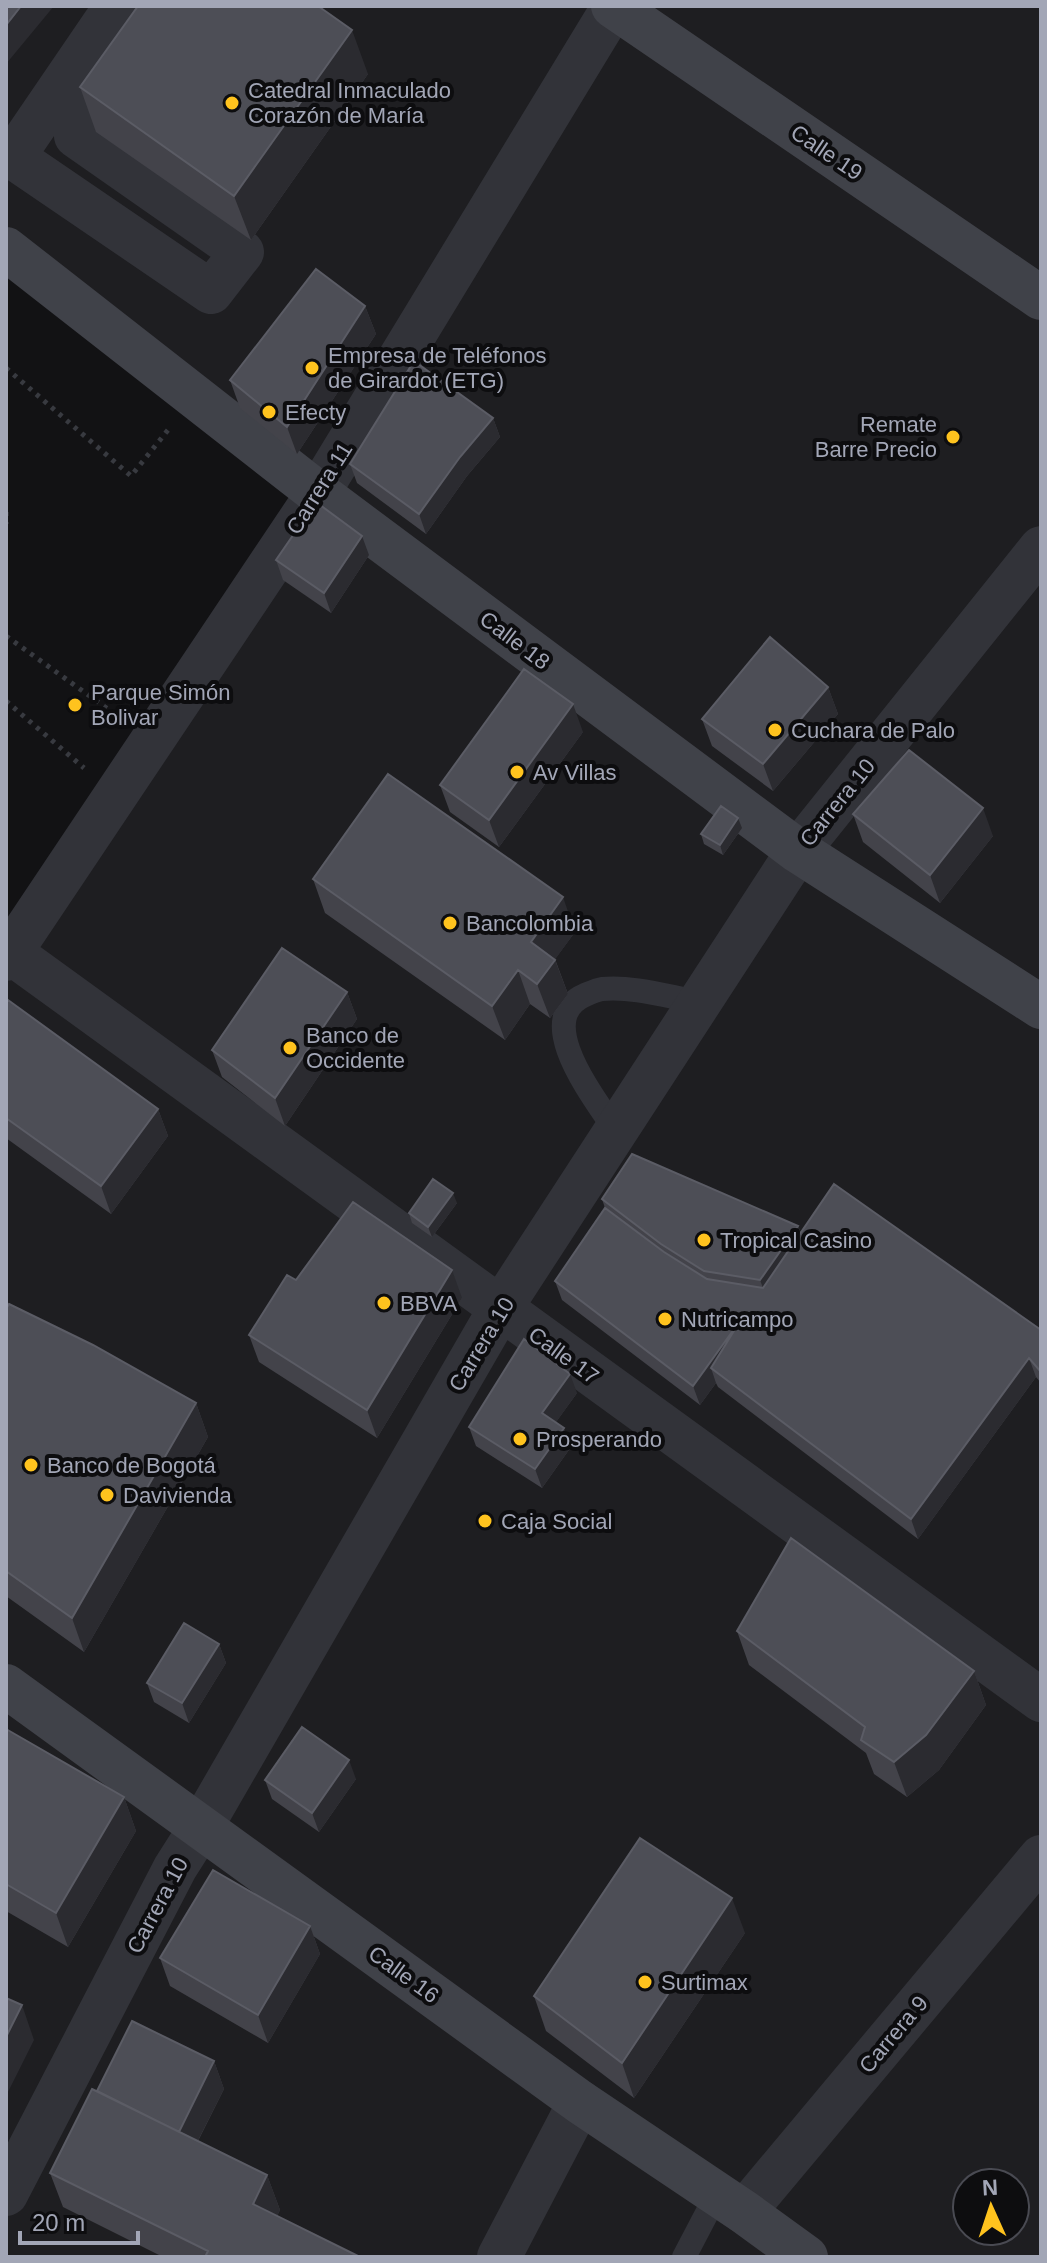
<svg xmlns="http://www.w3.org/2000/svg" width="1047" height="2263" font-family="Helvetica,sans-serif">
  <rect width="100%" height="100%" fill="#121214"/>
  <path fill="#1e1e21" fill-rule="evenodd" d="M6,6H1041V2257H6V959L318,493L6,248ZM967,2183H1015V2231H967Z"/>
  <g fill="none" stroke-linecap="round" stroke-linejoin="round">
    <path stroke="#383a40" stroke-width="5" stroke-dasharray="4 6" stroke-linecap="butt" d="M6,368L131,476L168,430
      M6,512V524
      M6,636L119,717
      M6,701L84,768"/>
    <path stroke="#323339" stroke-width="24" d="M616,1131C597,1101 530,1019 585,995C590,993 596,990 602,989C634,986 669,997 699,1002
      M684,2257L717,2194"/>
    <path stroke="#323339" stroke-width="44" d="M116,6L13,157L211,292L242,252L76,136L168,6
      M10,952L1041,1700
      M6,959L318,493L614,6
      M6,2194L175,1868L201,1827L500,1309L798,851L1041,548
      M744,2212L1041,1857
      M499,2257L580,2102"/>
    <path stroke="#404249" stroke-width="44" d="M613,6L1041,298
      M6,249L318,493L798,851L1041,1007
      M6,1686L580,2102L744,2212L806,2257"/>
  </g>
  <path fill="#43434a" d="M368,74L251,240L96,132L80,87Z
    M365,306L376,334L297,454L240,408L230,380Z
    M493,418L500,437L467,476L426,534L357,483L350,464Z
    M369,555L331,613L283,580L276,560Z
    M828,687L838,714L773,791L712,746L702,719Z
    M583,732L499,847L450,812L440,785Z
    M853,814L993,836L940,903L863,842Z
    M742,828L723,855L704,844L701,834Z
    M313,879L575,932L555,959L568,994L550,1018L530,1004L505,1040L325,913Z
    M347,992L357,1019L285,1126L222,1077L212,1050Z
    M6,1003L158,1109L168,1136L111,1214L6,1138Z
    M602,1199L798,1226L801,1233L1041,1330V1383L1036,1377L918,1539L718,1387L716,1383L700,1405L562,1300L555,1281L605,1208Z
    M457,1203L432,1237L412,1223L409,1213Z
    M296,1280L462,1298L377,1438L259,1362L249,1335Z
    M6,1309L196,1403L208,1437L84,1652L6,1596Z
    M577,1393L556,1422L571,1447L542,1488L476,1446L469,1427Z
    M737,1631L974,1671L986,1705L939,1770L907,1797L874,1774L866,1753L749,1665Z
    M219,1644L226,1663L189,1723L154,1702L147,1683Z
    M6,1729L124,1797L136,1831L68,1947L6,1911Z
    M356,1779L319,1832L272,1799L265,1780Z
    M310,1926L320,1954L268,2043L170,1986L160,1958Z
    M745,1933L634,2098L546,2031L534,1996Z
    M214,2061L224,2089L198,2141L267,2175L280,2210L277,2216L360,2257H163L63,2207L50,2173L97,2091Z"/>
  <path fill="#2b2b30" d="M21,6H54L6,64V25Z
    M352,30L368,74L251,240L234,196Z
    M365,306L376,334L297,454L287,427Z
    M493,418L500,437L467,476L426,534L419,514L460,457Z
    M362,536L369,555L331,613L324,593Z
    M828,687L838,714L773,791L763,764Z
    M573,704L583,732L499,847L489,820Z
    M983,808L993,836L940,903L930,875Z
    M738,818L742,828L723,855L720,845Z
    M563,897L575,932L543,976L531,942Z
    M555,960L568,994L550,1018L537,984Z
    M518,970L530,1004L505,1040L492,1006Z
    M347,992L357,1019L285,1126L275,1098Z
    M158,1109L168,1136L111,1214L101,1186Z
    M453,1193L457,1203L432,1237L428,1227Z
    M798,1226L808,1254L770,1307L760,1280Z
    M452,1270L462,1298L377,1438L367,1410Z
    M742,1318L711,1368L716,1383L700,1405L693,1386Z
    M1029,1358L1036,1377L918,1539L911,1519Z
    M570,1374L577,1393L549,1432L542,1413Z
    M196,1403L208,1437L84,1652L72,1618Z
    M564,1428L571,1447L542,1488L535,1469Z
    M219,1644L226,1663L189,1723L182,1703Z
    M974,1671L986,1705L939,1770L907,1797L894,1762Z
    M349,1760L356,1779L319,1832L312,1813Z
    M124,1797L136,1831L68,1947L56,1913Z
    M732,1898L745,1933L634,2098L622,2063Z
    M310,1926L320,1954L268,2043L258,2015Z
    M22,2005L34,2040L6,2096V2037Z
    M214,2061L224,2089L186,2164L176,2136Z
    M267,2175L280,2210L266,2238L253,2204Z"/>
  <path fill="#4d4e56" stroke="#5b5c65" stroke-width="2" d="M6,6H21L6,25Z
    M138,6H318L352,30L234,196L80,87Z
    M316,269L365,306L287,427L230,380Z
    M414,361L493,418L460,457L419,514L350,464Z
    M316,502L362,536L324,593L276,560Z
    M770,637L828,687L763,764L702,719Z
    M524,669L573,704L489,820L440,785Z
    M909,750L983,808L930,875L853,814Z
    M388,774L563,897L531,942L555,960L537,984L518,970L492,1006L313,879Z
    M721,806L738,818L720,845L701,834Z
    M282,948L347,992L275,1098L212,1050Z
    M8,1000L158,1109L101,1186L6,1118V1003Z
    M632,1154L798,1226L760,1280L704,1271L661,1244L602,1199Z
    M433,1179L453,1193L428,1227L409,1213Z
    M834,1184L1041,1330V1372L1029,1358L911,1519L711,1368L742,1318L693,1386L555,1281L605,1208L664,1252L707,1279L763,1288Z
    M353,1202L452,1270L367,1410L249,1335L287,1275L296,1280Z
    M9,1304L93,1345L196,1403L72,1618L6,1571V1309Z
    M524,1339L570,1374L542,1413L564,1428L535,1469L469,1427Z
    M791,1538L974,1671L926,1735L894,1762L861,1740L865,1727L737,1631Z
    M184,1623L219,1644L182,1703L147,1683Z
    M302,1727L349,1760L312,1813L265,1780Z
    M6,1729L124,1797L56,1913L6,1884Z
    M640,1838L732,1898L622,2063L534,1996Z
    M213,1870L310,1926L258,2015L160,1958Z
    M6,1998L22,2005L6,2037Z
    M132,2021L214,2061L179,2132L97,2091Z
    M92,2089L267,2175L253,2204L360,2257H205L208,2251L50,2173Z"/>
  <g fill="#ffc31e" stroke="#0d0d0f" stroke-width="3">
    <circle cx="232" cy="103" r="8"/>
    <circle cx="312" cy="368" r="8"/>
    <circle cx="269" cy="412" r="8"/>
    <circle cx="953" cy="437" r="8"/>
    <circle cx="75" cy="705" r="8"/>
    <circle cx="775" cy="730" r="8"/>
    <circle cx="517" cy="772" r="8"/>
    <circle cx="450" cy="923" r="8"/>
    <circle cx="290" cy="1048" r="8"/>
    <circle cx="704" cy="1240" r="8"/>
    <circle cx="384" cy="1303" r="8"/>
    <circle cx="665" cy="1319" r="8"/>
    <circle cx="520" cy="1439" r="8"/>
    <circle cx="31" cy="1465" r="8"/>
    <circle cx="107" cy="1495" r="8"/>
    <circle cx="485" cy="1521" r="8"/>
    <circle cx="645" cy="1982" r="8"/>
  </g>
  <g text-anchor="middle" stroke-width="8" stroke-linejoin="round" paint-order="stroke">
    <g font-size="22" fill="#a2a6b6" stroke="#0d0d0f" text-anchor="start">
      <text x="248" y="98">Catedral Inmaculado<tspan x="248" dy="25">Corazón de María</tspan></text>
      <text x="328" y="363">Empresa de Teléfonos<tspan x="328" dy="25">de Girardot (ETG)</tspan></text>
      <text x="285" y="420">Efecty</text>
      <text x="937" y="432" text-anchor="end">Remate<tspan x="937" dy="25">Barre Precio</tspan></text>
      <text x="91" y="700">Parque Simón<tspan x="91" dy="25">Bolivar</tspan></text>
      <text x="791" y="738">Cuchara de Palo</text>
      <text x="533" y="780">Av Villas</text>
      <text x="466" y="931">Bancolombia</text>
      <text x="306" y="1043">Banco de<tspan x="306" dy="25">Occidente</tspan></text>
      <text x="720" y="1248">Tropical Casino</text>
      <text x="400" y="1311">BBVA</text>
      <text x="681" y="1327">Nutricampo</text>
      <text x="536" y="1447">Prosperando</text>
      <text x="47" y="1473">Banco de Bogotá</text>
      <text x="123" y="1503">Davivienda</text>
      <text x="501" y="1529">Caja Social</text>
      <text x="661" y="1990">Surtimax</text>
    </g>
    <g font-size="22" fill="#a2a6b6" stroke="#0d0d0f">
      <text transform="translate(827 152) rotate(34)" y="8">Calle 19</text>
      <text transform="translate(319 488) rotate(-58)" y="8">Carrera 11</text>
      <text transform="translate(515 640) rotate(37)" y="8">Calle 18</text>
      <text transform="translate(837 802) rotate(-51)" y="8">Carrera 10</text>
      <text transform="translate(481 1344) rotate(-59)" y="8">Carrera 10</text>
      <text transform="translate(564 1355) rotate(36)" y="8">Calle 17</text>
      <text transform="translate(157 1905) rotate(-62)" y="8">Carrera 10</text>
      <text transform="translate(404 1974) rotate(36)" y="8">Calle 16</text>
      <text transform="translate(893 2034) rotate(-50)" y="8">Carrera 9</text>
    </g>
  </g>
  <rect width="1047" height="2263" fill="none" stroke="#a2a6b6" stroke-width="16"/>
  <g transform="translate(991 2207) rotate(357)"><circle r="38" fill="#0d0d0f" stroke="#494a52" stroke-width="2"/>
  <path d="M0-6L14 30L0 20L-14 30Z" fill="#ffc31e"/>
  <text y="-12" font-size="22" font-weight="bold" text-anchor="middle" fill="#a2a6b6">N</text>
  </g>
  <path d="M20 2231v12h118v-12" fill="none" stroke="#a2a6b6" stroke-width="4"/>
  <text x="32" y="2231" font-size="24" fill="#a2a6b6" stroke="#0d0d0f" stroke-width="6" paint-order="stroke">20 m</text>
</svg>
